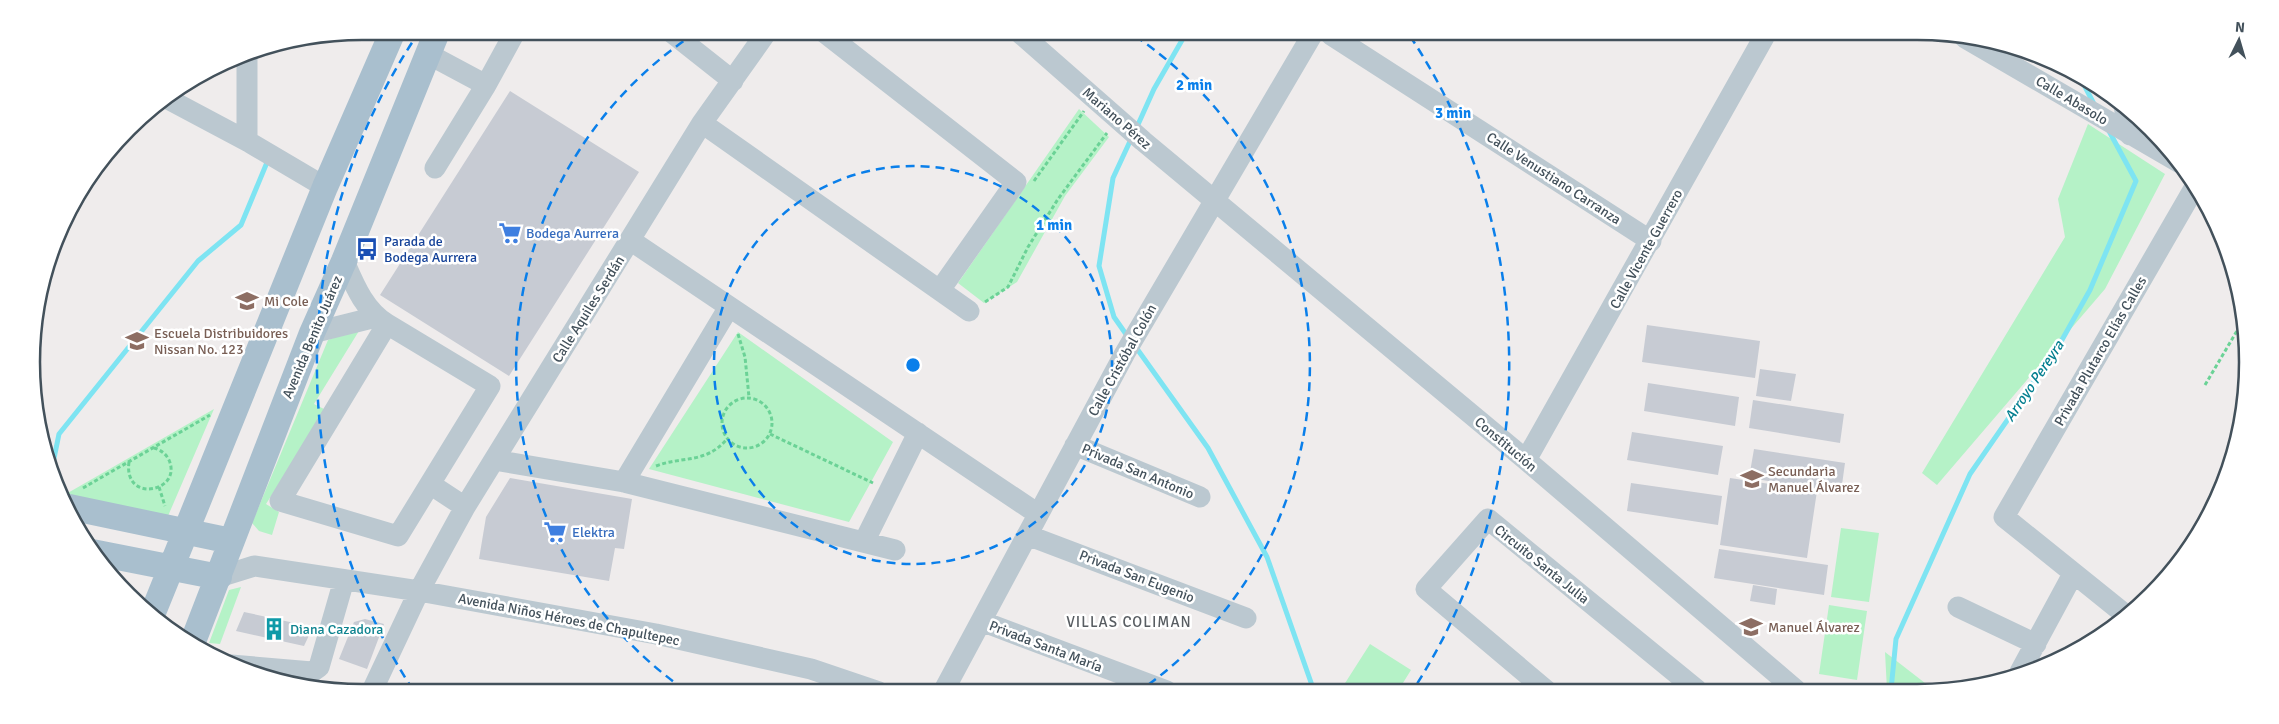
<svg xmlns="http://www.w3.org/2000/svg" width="2279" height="724" font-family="Signika,sans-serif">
  <rect width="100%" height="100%" fill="#efecec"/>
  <path fill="#b5f2c7" d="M1079,109L1109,137L1065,196L1017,282L984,303L958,283Z
    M2088,124L2165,174L2105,289L1937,485L1922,473L2065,237L2058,199Z
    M362,326L314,404L326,410L266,504L279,512L272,535L259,531L252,523L328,340Z
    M738,332L893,442L849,522L649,469Z
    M214,409L168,516L66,494Z
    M1841,528L1879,533L1869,602L1831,597Z
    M241,587L220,644L209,643L229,590Z
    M1829,605L1867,611L1857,680L1819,674Z
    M1370,644L1411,670L1398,691H1340Z
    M1885,652L1934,690H1887Z"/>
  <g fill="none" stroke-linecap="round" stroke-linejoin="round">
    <path stroke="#7ee4f2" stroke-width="5" d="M2079,75L2095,106
      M1136,129L1154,89L1185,35
      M1128,337L1114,317L1099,266L1113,178L1132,137
      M1135,346L1208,448L1267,557L1314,691
      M52,468L59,434L198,261L241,225L268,160
      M1891,690L1896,639L1970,474L2058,347L2090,290L2136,181L2109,131"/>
  </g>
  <path fill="#c7cbd3" d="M510,91L639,172L509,376L380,295Z
    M1647,325L1760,341L1755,378L1642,362Z
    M1760,369L1796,374L1791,401L1756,396Z
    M1648,383L1739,397L1735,426L1644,411Z
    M1753,400L1844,414L1840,443L1749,428Z
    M1632,432L1723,446L1718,475L1627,460Z
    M1754,449L1845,463L1841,492L1749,478Z
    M510,478L632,499L624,549L615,548L609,581L479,559L486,517Z
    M1730,478L1817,491L1807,558L1720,545Z
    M1631,483L1722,496L1718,525L1627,511Z
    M1719,549L1828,565L1824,595L1714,578Z
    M1753,585L1777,589L1775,605L1750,601Z
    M244,612L313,627L304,646L236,631Z
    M365,619L384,624L367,669L339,659L354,622Z"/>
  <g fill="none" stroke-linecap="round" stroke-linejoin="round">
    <path stroke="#6bd296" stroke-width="3" stroke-dasharray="4 2.5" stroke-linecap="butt" d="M1034,181L1084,111
      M985,302L1008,287L1028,247L1058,199L1107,133
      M738,334L745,357L749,397
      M2205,385L2244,319
      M722 423a25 25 0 1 1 50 0a25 25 0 1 1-50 0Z
      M770,434L873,483
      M129,462C123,504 183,492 169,460C166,454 161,450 154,448
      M656,466C682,456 706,464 727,439
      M159,487L165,506
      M83,488L210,415"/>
    <path stroke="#bbc8d0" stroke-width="21" d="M671,32L733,81
      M825,33L1016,182L940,290
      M1021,34L1143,141L1526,460L1796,690
      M1331,35L1651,241
      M1965,38L2180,163
      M247,53V141
      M428,54L486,85L515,32
      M168,99L247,141L325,187
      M2124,106L2130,135
      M702,123L969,311
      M435,168L486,85
      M630,240L1038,514
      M344,261C354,284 364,310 387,324L490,386L398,536L280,501L387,324
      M312,333L376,317
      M1075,445L1200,497
      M494,460L624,482L895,550
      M1526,460L1764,37
      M624,482L729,307
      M430,484L465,507
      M1027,535L1246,618
      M864,542L918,433
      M219,577L254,566L419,591L656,634L811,669L879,692
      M1958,607L2036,644
      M2127,616L2004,517L2196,185
      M981,621L1167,691
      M231,665L312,672L319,667L344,580
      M2020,672L2073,574
      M1547,691L1426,589L1488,519L1697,690
      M943,692L1125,353L1312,35
      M371,693L419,591L465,507L702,123L766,33"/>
    <path stroke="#a9bfce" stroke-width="26" d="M69,507L231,541
      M92,552L219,577
      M152,615L325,187L393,31
      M192,644L312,333L344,261L437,32"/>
  </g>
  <g fill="none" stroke="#0a7fea" stroke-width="2.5" stroke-dasharray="9 6">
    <circle cx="913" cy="365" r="199"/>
    <path d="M685 690A397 397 0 0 1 694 34M1135 36A397 397 0 0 1 1141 690"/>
    <path d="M413 690A596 596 0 0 1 419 32M1410 36A596 596 0 0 1 1413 690"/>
  </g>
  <defs>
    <symbol id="supermarket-bare" viewBox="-9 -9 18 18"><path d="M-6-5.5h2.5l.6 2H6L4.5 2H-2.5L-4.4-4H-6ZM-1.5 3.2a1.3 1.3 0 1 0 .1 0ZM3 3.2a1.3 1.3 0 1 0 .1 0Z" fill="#3f7fe0" stroke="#fff" stroke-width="2.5" paint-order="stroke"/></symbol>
    <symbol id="bus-bare" viewBox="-9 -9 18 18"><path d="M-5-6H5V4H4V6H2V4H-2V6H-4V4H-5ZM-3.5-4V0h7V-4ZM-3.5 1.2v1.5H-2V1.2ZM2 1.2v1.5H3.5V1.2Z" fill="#1a4fb4" stroke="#fff" stroke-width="2.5" paint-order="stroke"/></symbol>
    <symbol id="school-bare" viewBox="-9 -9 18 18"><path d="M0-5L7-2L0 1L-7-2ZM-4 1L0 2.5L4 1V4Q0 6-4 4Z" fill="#8d6e63" stroke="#fff" stroke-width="2.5" paint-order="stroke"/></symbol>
    <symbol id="building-bare" viewBox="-9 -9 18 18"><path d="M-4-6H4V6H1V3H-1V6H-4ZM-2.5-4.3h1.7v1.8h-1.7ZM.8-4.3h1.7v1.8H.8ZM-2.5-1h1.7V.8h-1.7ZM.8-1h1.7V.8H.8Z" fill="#0f9aa8" stroke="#fff" stroke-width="2.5" paint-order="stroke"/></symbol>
  </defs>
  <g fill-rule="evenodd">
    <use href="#supermarket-bare" x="494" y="217" width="32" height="32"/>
    <use href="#bus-bare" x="351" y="233" width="32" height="32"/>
    <use href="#school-bare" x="231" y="285" width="32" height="32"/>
    <use href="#school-bare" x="121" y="325" width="32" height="32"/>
    <use href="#school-bare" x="1736" y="463" width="32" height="32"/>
    <use href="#supermarket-bare" x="539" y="516" width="32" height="32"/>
    <use href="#school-bare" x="1735" y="611" width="32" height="32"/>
    <use href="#building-bare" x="258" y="613" width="32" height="32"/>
  </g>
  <g text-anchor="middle" stroke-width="5" stroke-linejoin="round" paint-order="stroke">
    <g font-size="14" fill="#43515b" stroke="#fff">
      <text transform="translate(2072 100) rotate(31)" y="5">Calle Abasolo</text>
      <text transform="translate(1117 118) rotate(41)" y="5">Mariano Pérez</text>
      <text transform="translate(1554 178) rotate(33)" y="5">Calle Venustiano Carranza</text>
      <text transform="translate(1646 249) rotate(-61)" y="5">Calle Vicente Guerrero</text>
      <text transform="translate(588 309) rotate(-58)" y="5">Calle Aquiles Serdán</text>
      <text transform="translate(312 337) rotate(-67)" y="5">Avenida Benito Juárez</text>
      <text transform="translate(2100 351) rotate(-60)" y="5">Privada Plutarco Elías Calles</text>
      <text transform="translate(1122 360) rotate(-61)" y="5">Calle Cristóbal Colón</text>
      <text transform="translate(1506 444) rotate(40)" y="5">Constitución</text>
      <text transform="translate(1138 471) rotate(23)" y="5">Privada San Antonio</text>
      <text transform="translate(1542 564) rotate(39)" y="5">Circuito Santa Julia</text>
      <text transform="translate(1137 576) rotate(21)" y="5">Privada San Eugenio</text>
      <text transform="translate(569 619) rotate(11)" y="5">Avenida Niños Héroes de Chapultepec</text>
      <text transform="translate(1046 646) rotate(21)" y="5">Privada Santa María</text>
    </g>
    <g font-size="14" fill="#366cbe" stroke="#fff" text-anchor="start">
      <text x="526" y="238">Bodega Aurrera</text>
      <text x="572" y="537">Elektra</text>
    </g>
    <g font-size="14" fill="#164399" stroke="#fff" text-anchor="start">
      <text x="384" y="246">Parada de<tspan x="384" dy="16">Bodega Aurrera</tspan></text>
    </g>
    <g font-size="14" fill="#785e54" stroke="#fff" text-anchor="start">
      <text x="264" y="306">Mi Cole</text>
      <text x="154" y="338">Escuela Distribuidores<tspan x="154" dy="16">Nissan No. 123</tspan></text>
      <text x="1768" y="476">Secundaria<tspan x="1768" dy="16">Manuel Álvarez</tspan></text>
      <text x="1768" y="632">Manuel Álvarez</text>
    </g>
    <g font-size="14" fill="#0d838f" stroke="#fff" text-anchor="start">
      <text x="290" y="634">Diana Cazadora</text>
    </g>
    <g font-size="15" font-style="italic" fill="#047f90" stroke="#fff">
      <text transform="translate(2034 381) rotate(-56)" y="5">Arroyo Pereyra</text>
    </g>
    <g font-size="15" letter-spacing="1" fill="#585d62" stroke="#fff">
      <text x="1129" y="627">VILLAS COLIMAN</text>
    </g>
  </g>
  <path d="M0 0H2279V724H0ZM362 40H1917A322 322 0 0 1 2239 362V362A322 322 0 0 1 1917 684H362A322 322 0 0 1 40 362V362A322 322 0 0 1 362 40Z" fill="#fff" fill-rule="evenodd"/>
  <path fill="none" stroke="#43515b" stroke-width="2.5" d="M362 40H1917A322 322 0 0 1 2239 362V362A322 322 0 0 1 1917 684H362A322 322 0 0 1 40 362V362A322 322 0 0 1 362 40Z"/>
  <circle cx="913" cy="365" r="8" fill="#0a7fea" stroke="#fff" stroke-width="2.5"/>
  <g font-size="15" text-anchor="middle" font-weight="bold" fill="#0a7fea" stroke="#fff" stroke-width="5" stroke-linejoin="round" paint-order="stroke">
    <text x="1194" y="90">2 min</text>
    <text x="1453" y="118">3 min</text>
    <text x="1054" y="230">1 min</text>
  </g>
  <g transform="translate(2239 40) rotate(5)" stroke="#ffffff" stroke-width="4" paint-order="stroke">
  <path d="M0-4L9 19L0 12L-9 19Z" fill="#43515b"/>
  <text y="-8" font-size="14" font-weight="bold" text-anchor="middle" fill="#43515b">N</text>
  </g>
</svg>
